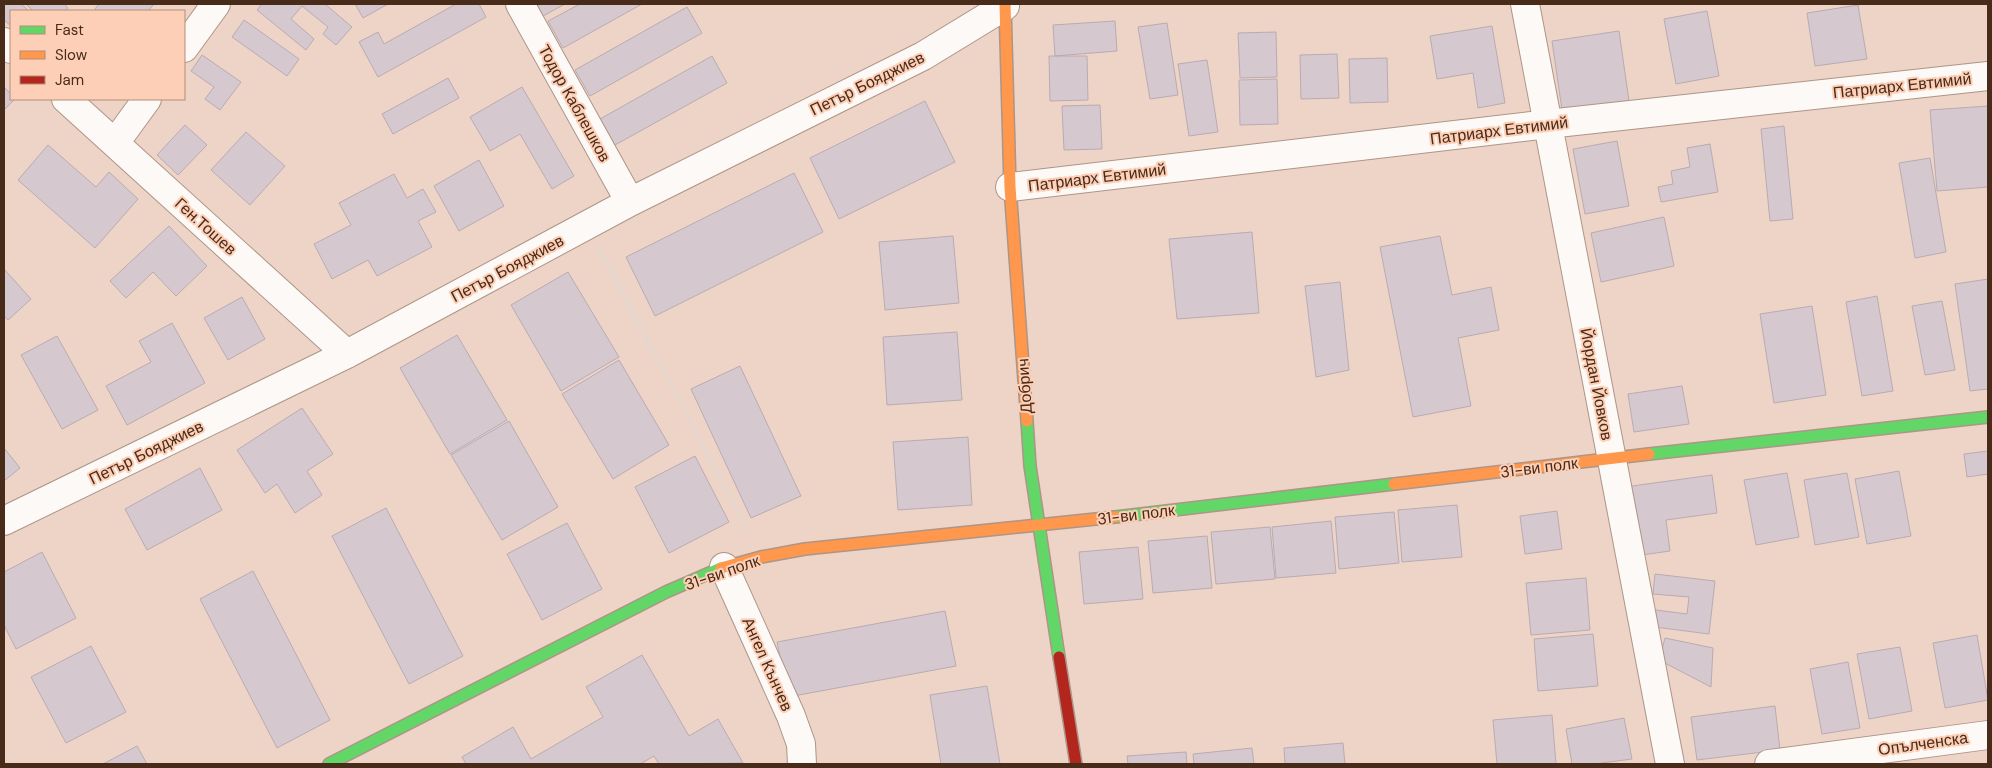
<svg xmlns="http://www.w3.org/2000/svg" width="1992" height="768" font-family="'DM Sans',sans-serif">
  <rect width="100%" height="100%" fill="#edd4c6"/>
  <path fill="#d5c8cf" stroke="#b9abb3" d="M4,4H21L29,11H11V26L4,20Z
    M26,4H64L68,8L65,11H33Z
    M99,4H154L148,11H97L95,9Z
    M262,4H325L352,27L336,45L323,34L328,27L302,6L291,19L314,39L306,50L257,10Z
    M355,4H388L363,18Z
    M456,4H479L486,17L378,77L359,42L378,32L384,44Z
    M537,4H565L543,16Z
    M580,4H642L563,48L548,21Z
    M1858,5L1867,59L1815,66L1807,13Z
    M687,7L702,33L590,96L575,70Z
    M1707,11L1719,76L1676,84L1664,19Z
    M244,20L299,59L287,76L232,37Z
    M1115,21L1117,51L1055,56L1053,25Z
    M1167,23L1178,95L1150,99L1138,27Z
    M1492,26L1505,103L1478,108L1473,73L1437,79L1430,36Z
    M1619,31L1629,101L1562,110L1552,41Z
    M1276,32L1277,77L1240,78L1238,33Z
    M1337,54L1339,98L1301,99L1300,55Z
    M202,55L241,82L220,110L205,99L214,87L191,71Z
    M712,56L727,83L615,145L600,119Z
    M1049,56H1087L1088,100L1050,101Z
    M1387,58L1388,102L1350,103L1349,59Z
    M1207,60L1218,132L1189,136L1178,64Z
    M448,78L459,98L393,134L382,114Z
    M1277,79L1278,124L1240,125L1239,80Z
    M4,87L11,94V99H15L4,110Z
    M522,87L574,176L552,189L520,134L490,151L470,117Z
    M925,101L955,162L839,219L810,158Z
    M1100,105L1102,149L1064,150L1062,106Z
    M1988,106V187L1937,191L1930,110Z
    M185,125L207,145L178,175L157,155Z
    M1784,126L1793,219L1770,221L1761,129Z
    M246,132L285,166L250,205L211,170Z
    M1617,141L1629,206L1585,214L1573,149Z
    M1710,144L1718,192L1661,202L1658,187L1673,184L1671,171L1690,167L1687,148Z
    M48,145L96,187L109,172L138,199L95,248L18,180Z
    M1930,158L1946,252L1915,258L1899,163Z
    M479,160L504,206L459,231L434,186Z
    M794,173L823,232L655,316L626,257Z
    M394,174L407,198L423,189L436,212L418,221L432,247L377,276L368,260L332,279L314,244L351,225L339,203Z
    M1664,217L1674,266L1601,282L1591,233Z
    M169,226L207,266L176,296L153,272L126,298L110,281Z
    M1252,232L1259,313L1177,319L1169,239Z
    M953,236L959,303L885,310L879,242Z
    M1440,236L1452,295L1491,287L1499,330L1458,338L1471,406L1413,417L1380,247Z
    M4,269L31,299L8,320L4,316Z
    M568,272L619,357L561,391L511,305Z
    M1988,279V389L1970,391L1955,284Z
    M1340,282L1349,370L1316,377L1305,286Z
    M1877,296L1893,391L1862,396L1846,302Z
    M242,297L265,339L228,360L204,318Z
    M1942,301L1955,370L1925,375L1912,306Z
    M1812,306L1826,395L1774,403L1760,314Z
    M172,323L205,383L127,425L106,386L151,362L139,341Z
    M957,332L962,400L887,405L883,337Z
    M457,335L507,420L450,454L400,368Z
    M57,336L98,410L62,429L21,355Z
    M619,360L669,445L613,479L562,394Z
    M740,366L801,496L751,518L691,389Z
    M1682,386L1689,424L1634,432L1628,394Z
    M302,408L333,454L307,471L322,495L295,513L277,484L265,493L237,450Z
    M509,421L558,507L502,540L451,455Z
    M968,437L972,505L898,510L893,442Z
    M4,448L20,468L4,481Z
    M1988,451V474L1967,477L1964,454Z
    M695,456L729,522L669,553L635,487Z
    M200,468L222,510L147,550L125,509Z
    M1899,471L1911,536L1867,544L1855,479Z
    M1787,473L1799,537L1756,545L1744,480Z
    M1847,473L1859,537L1815,545L1804,480Z
    M1712,475L1717,513L1666,520L1670,551L1635,556L1625,487Z
    M1457,505L1462,557L1402,562L1398,510Z
    M386,508L463,656L409,684L332,536Z
    M1557,511L1562,549L1525,554L1520,516Z
    M1394,512L1399,563L1339,569L1335,517Z
    M1331,521L1336,573L1276,578L1272,527Z
    M567,523L602,589L542,620L507,554Z
    M1270,527L1275,579L1216,584L1211,532Z
    M1207,536L1212,588L1153,593L1148,541Z
    M1138,547L1143,599L1084,604L1079,552Z
    M42,552L76,618L16,649L4,625V572Z
    M253,571L330,720L277,748L200,599Z
    M1655,574L1715,581L1709,634L1647,626L1648,609L1687,614L1689,597L1653,594Z
    M1586,578L1590,630L1531,635L1526,583Z
    M945,611L956,666L788,697L777,642Z
    M1593,634L1598,686L1538,691L1534,639Z
    M1977,635L1988,700L1945,708L1933,643Z
    M1665,638L1713,648L1711,687L1659,660Z
    M91,646L126,712L66,743L31,677Z
    M1900,647L1912,711L1869,719L1857,654Z
    M642,655L689,736L718,719L743,763L659,764L654,756L640,764H466L462,757L513,727L531,759L603,717L586,687Z
    M1848,662L1860,728L1822,734L1810,669Z
    M987,686L1000,764H941L930,695Z
    M1775,706L1780,750L1697,760L1691,717Z
    M1552,715L1556,764H1497L1493,720Z
    M1624,718L1632,759L1594,764H1572L1566,729Z
    M1343,743L1345,764H1285L1284,748Z
    M137,746L147,764H103Z
    M1252,748L1254,764H1194L1193,754Z
    M1186,752L1187,764H1128L1127,756Z"/>
  <g fill="none" stroke-linecap="round" stroke-linejoin="round">
    <defs>
      <path id="street" d="M520,4L630,202
        M1525,4L1670,764
        M4,42L11,49
        M184,48L216,4
        M66,99L347,354
        M115,143L147,99
        M1010,187L1548,124L1988,76
        M4,521L347,354L630,202L923,56L1005,6
        M724,567L791,716L801,744L802,764
        M1769,764L1988,735"/>
      <path id="fast" d="M1027,421L1030,466L1059,657
        M1649,454L1988,417
        M1115,517L1394,484
        M329,764L666,592L721,568"/>
      <path id="slow" d="M1005,4L1010,187L1027,421
        M1394,484L1649,454
        M721,568L761,557L805,549L1115,517"/>
      <path id="jam" d="M1059,657L1076,764"/>
    </defs>
    <use href="#street" stroke="#ad9587" stroke-width="30"/>
    <use href="#fast" stroke="#ad9587" stroke-width="14"/>
    <use href="#slow" stroke="#ad9587" stroke-width="14"/>
    <use href="#jam" stroke="#ad9587" stroke-width="14"/>
    <path stroke="#e0d7d3" stroke-width="3" stroke-dasharray="5 2.5" stroke-linecap="butt" d="M600,250L748,532"/>
    <use href="#street" stroke="#fcf9f6" stroke-width="28"/>
    <use href="#fast" stroke="#63d668" stroke-width="11"/>
    <use href="#slow" stroke="#ff974d" stroke-width="11"/>
    <use href="#jam" stroke="#b3261e" stroke-width="11"/>
  </g>
  <g text-anchor="middle" stroke-width="4" stroke-linejoin="round" paint-order="stroke">
    <g font-size="16" fill="#492b1a" stroke="#fdcfb6">
      <text transform="translate(867 83) rotate(-26)" y="6">Петър Бояджиев</text>
      <text transform="translate(1902 85) rotate(-6)" y="6">Патриарх Евтимий</text>
      <text transform="translate(575 103) rotate(61)" y="6">Тодор Каблешков</text>
      <text transform="translate(1499 130) rotate(-7)" y="6">Патриарх Евтимий</text>
      <text transform="translate(1097 177) rotate(-7)" y="6">Патриарх Евтимий</text>
      <text transform="translate(206 226) rotate(42)" y="6">Ген.Тошев</text>
      <text transform="translate(507 268) rotate(-28)" y="6">Петър Бояджиев</text>
      <text transform="translate(1597 384) rotate(79)" y="6">Йордан Йовков</text>
      <text transform="translate(1024 386) rotate(-94)" y="6">Добрич</text>
      <text transform="translate(146 452) rotate(-26)" y="6">Петър Бояджиев</text>
      <text transform="translate(1539 467) rotate(-7)" y="6">31-ви полк</text>
      <text transform="translate(1136 514) rotate(-7)" y="6">31-ви полк</text>
      <text transform="translate(722 572) rotate(-19)" y="6">31-ви полк</text>
      <text transform="translate(768 664) rotate(66)" y="6">Ангел Кънчев</text>
      <text transform="translate(1923 743) rotate(-8)" y="6">Опълченска</text>
    </g>
  </g>
  <rect width="1992" height="768" fill="none" stroke="#492b1a" stroke-width="10"/>
  <rect x="10" y="10" width="175" height="90" fill="#fdcfb6" stroke="#b58d78"/>
  <rect x="20" y="26" width="25" height="8" fill="#63d668" stroke="#b58d78"/>
  <text x="55" y="35" font-size="15" fill="#492b1a">Fast</text>
  <rect x="20" y="51" width="25" height="8" fill="#ff974d" stroke="#b58d78"/>
  <text x="55" y="60" font-size="15" fill="#492b1a">Slow</text>
  <rect x="20" y="76" width="25" height="8" fill="#b3261e" stroke="#b58d78"/>
  <text x="55" y="85" font-size="15" fill="#492b1a">Jam</text>
</svg>
